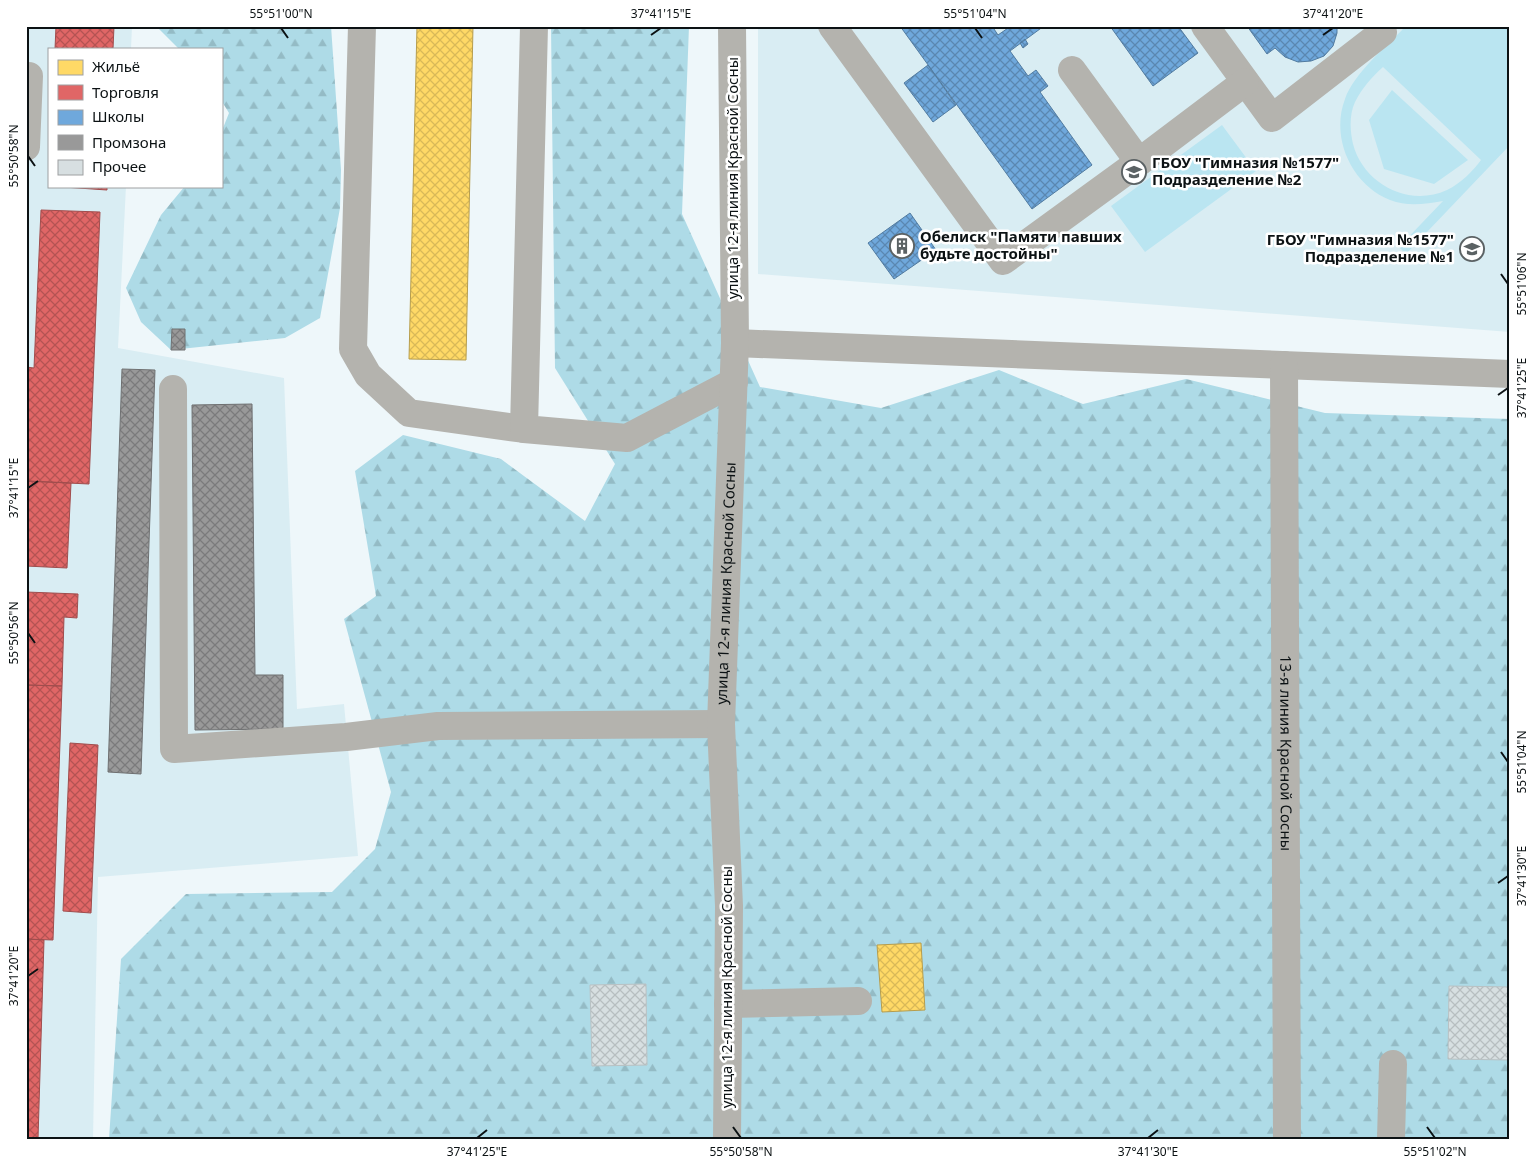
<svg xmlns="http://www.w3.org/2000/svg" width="1536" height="1165" font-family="'Noto Sans',sans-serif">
  <defs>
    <pattern id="forest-firs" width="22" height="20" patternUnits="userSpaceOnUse" patternTransform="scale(1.25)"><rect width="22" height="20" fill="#aedbe7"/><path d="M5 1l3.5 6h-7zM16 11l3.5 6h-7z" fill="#94bbc5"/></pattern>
    <pattern id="homes-cross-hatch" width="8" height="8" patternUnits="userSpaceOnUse" patternTransform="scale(1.25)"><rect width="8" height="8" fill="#ffd966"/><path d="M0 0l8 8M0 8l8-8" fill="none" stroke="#d9b958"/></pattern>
    <pattern id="shops-cross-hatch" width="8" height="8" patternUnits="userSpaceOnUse" patternTransform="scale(1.25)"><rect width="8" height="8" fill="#e06666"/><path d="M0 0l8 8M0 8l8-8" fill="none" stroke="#b45353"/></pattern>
    <pattern id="schools-cross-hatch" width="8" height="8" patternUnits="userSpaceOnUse" patternTransform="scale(1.25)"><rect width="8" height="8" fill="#6fa8dc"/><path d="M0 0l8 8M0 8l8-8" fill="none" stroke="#5a87b1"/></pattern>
    <pattern id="industry-cross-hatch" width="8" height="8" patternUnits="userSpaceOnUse" patternTransform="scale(1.25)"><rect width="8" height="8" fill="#999"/><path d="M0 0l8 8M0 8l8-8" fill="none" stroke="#7b7b7c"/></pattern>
    <pattern id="building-cross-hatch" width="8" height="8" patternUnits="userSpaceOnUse" patternTransform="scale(1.25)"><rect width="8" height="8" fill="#d7dfe1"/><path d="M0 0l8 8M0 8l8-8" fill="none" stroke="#b7bec0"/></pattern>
  </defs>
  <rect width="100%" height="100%" fill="#eef7fa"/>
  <path fill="#d9edf3" d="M26,26H132L131,49H49V186H126L118,348L284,378L297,709L344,704L358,856L98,877L93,1139H26Z
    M758,26H1510V332L758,274Z"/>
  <path fill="url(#forest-firs)" d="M156,26H331L341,170L340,208L320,318L285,338L171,350L141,322L126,288L161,215L185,186H221V133L229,113L221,100V49H179Z
    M551,26H689L682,214L760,387L881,408L999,370L1083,404L1186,379L1325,413L1510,419V1139H109L121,959L186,894L332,892L375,849L391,792L344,619L376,596L355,471L403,435L501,459L585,521L615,464L555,368Z"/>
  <path fill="#bae5f1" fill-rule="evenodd" d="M1406,26H1510V145L1406,254L1399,247L1443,201C1425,204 1408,207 1390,200C1352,185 1330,138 1345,99C1354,73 1387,46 1406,26ZM1383,67L1481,160C1473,171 1460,184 1447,190C1408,208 1363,183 1353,144C1350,131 1349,115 1355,102C1362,88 1372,77 1383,67Z
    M1392,90L1468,160L1434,184L1384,169L1369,120Z
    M1222,125L1256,171L1145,252L1111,206Z"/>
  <path fill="url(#homes-cross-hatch)" stroke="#b69d4d" d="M417,26H473L466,360L409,359Z
    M921,943L925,1010L882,1012L877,945Z"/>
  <path fill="url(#shops-cross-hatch)" stroke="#a04d4d" d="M56,26H114L113,49H55Z
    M49,186H107V190Z
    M41,210L100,212L89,484L26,481V367L34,368Z
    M26,481L71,483L67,568L26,566Z
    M26,592L78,594L77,618L64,617L62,686L26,685Z
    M26,685L62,686L53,940L26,939Z
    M70,743L98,745L91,913L63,911Z
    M26,939L44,940L38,1139H26Z"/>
  <path fill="url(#schools-cross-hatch)" stroke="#517ba0" d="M900,26H992L998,35L1011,26H1044L1010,51L1028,76L1036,70L1048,86L1040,92L1092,165L1032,209Z
    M1110,26H1178L1198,53L1153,86Z
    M1247,26H1337V33L1333,46L1324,56L1311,61L1298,62L1285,57L1275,48L1267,54Z
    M1025,39L1028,44L1023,48L1020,43Z
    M928,65L956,105L933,122L904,83Z
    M910,213L936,250L894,279L868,243Z"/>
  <path fill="url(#industry-cross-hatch)" stroke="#6f7071" d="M172,329H185V350H171Z
    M122,369L155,370L141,774L108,772Z
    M252,404L255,675H283V729L195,730L192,405Z"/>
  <path fill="url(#building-cross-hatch)" stroke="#b9c1c3" d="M646,984L647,1065L592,1066L590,985Z
    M1449,986L1510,987V1060L1448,1059Z"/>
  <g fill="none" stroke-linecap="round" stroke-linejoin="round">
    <g stroke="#b4b3ae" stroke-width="28">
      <path d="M362,26L353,349L368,375L409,413L524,429"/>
      <path d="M534,26L524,429L627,438L734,382"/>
      <path d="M832,26L1003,261L1139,162"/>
      <path d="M1205,26L1272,118L1383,32L1379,26"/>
      <path d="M1072,70L1139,162L1245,82"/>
      <path d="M26,76H29L26,147"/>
      <path d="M735,343L1510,374"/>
      <path id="s1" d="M1284,365L1287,1139"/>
      <path d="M173,389L174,749L346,737L438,726L721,724"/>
      <path d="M728,1004L858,1001"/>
      <path id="s2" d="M727,1139L729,906L721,724L735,343L732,26"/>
      <path d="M1391,1139L1393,1064"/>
    </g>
  </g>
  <path fill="none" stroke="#0c1214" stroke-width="2" d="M281,28L288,38M975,28L982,38M651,35L661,28M1323,35L1333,28M28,156L35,166M1501,274L1508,284M1498,395L1508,388M28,488L38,481M28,633L35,643M1501,752L1508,762M1498,883L1508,876M28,976L38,969M733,1127L741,1138M1427,1127L1435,1138M477,1138L487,1130M1148,1138L1158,1130"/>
  <defs>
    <symbol id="school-ring" viewBox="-11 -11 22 22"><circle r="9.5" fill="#fff" stroke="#5b6264" stroke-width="1.5"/><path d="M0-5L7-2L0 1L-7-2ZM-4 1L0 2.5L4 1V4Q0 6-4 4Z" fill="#5b6264"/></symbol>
    <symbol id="building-ring" viewBox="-11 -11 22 22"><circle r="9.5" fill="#fff" stroke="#5b6264" stroke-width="1.5"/><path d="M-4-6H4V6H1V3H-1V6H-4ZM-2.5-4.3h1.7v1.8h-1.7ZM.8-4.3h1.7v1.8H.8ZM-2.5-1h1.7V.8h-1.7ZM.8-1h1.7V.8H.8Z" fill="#5b6264"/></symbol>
  </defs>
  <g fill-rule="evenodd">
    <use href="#school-ring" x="1120" y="158" width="28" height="28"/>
    <use href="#building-ring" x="888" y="232" width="28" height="28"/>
    <use href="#school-ring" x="1458" y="235" width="28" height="28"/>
  </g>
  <g text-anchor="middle" stroke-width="5" stroke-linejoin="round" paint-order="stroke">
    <g font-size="15" font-weight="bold" fill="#0c1214" stroke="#fff" text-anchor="start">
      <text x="1152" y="168">ГБОУ "Гимназия №1577"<tspan x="1152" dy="17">Подразделение №2</tspan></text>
      <text x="920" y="242">Обелиск "Памяти павших<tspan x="920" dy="17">будьте достойны"</tspan></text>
      <text x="1454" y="245" text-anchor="end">ГБОУ "Гимназия №1577"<tspan x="1454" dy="17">Подразделение №1</tspan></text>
    </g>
    <g font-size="15" fill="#0c1214" stroke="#fff">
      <text transform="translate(733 178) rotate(-90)" y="5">улица 12-я линия Красной Сосны</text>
      <text dy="5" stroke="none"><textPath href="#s2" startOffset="556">улица 12-я линия Красной Сосны</textPath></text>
      <text dy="5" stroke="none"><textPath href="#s1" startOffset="388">13-я линия Красной Сосны</textPath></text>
      <text transform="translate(727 987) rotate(-90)" y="5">улица 12-я линия Красной Сосны</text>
    </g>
  </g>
  <rect width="1536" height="1165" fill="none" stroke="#ffffff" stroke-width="55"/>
  <rect x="48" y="48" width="175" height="140" fill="#ffffff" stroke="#9ea0a1"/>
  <rect x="58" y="60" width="25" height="15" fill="#ffd966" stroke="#9ea0a1"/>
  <text x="92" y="72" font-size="15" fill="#0c1214">Жильё</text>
  <rect x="58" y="85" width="25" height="15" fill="#e06666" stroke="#9ea0a1"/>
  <text x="92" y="98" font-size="15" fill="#0c1214">Торговля</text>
  <rect x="58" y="110" width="25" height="15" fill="#6fa8dc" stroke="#9ea0a1"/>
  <text x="92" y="122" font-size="15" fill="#0c1214">Школы</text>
  <rect x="58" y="135" width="25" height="15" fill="#999999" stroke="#9ea0a1"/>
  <text x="92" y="148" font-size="15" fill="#0c1214">Промзона</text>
  <rect x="58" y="160" width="25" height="15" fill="#d7dfe1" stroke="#9ea0a1"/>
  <text x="92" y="172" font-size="15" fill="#0c1214">Прочее</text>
  <rect x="28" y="28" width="1480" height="1110" fill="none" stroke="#0c1214" stroke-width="2"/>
  <g font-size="12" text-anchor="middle" fill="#0c1214">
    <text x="281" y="18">55°51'00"N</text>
    <text x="661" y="18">37°41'15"E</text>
    <text x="975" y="18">55°51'04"N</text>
    <text x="1333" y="18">37°41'20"E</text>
    <text transform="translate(14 156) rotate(-90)" y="4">55°50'58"N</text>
    <text transform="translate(1522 284) rotate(-90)" y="4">55°51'06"N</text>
    <text transform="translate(1522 388) rotate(-90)" y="4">37°41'25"E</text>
    <text transform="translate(14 488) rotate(-90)" y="4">37°41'15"E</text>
    <text transform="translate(14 633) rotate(-90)" y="4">55°50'56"N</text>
    <text transform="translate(1522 762) rotate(-90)" y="4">55°51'04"N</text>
    <text transform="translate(1522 876) rotate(-90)" y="4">37°41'30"E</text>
    <text transform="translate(14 976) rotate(-90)" y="4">37°41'20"E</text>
    <text x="477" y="1156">37°41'25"E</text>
    <text x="741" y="1156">55°50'58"N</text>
    <text x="1148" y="1156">37°41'30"E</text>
    <text x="1435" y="1156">55°51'02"N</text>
  </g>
</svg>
